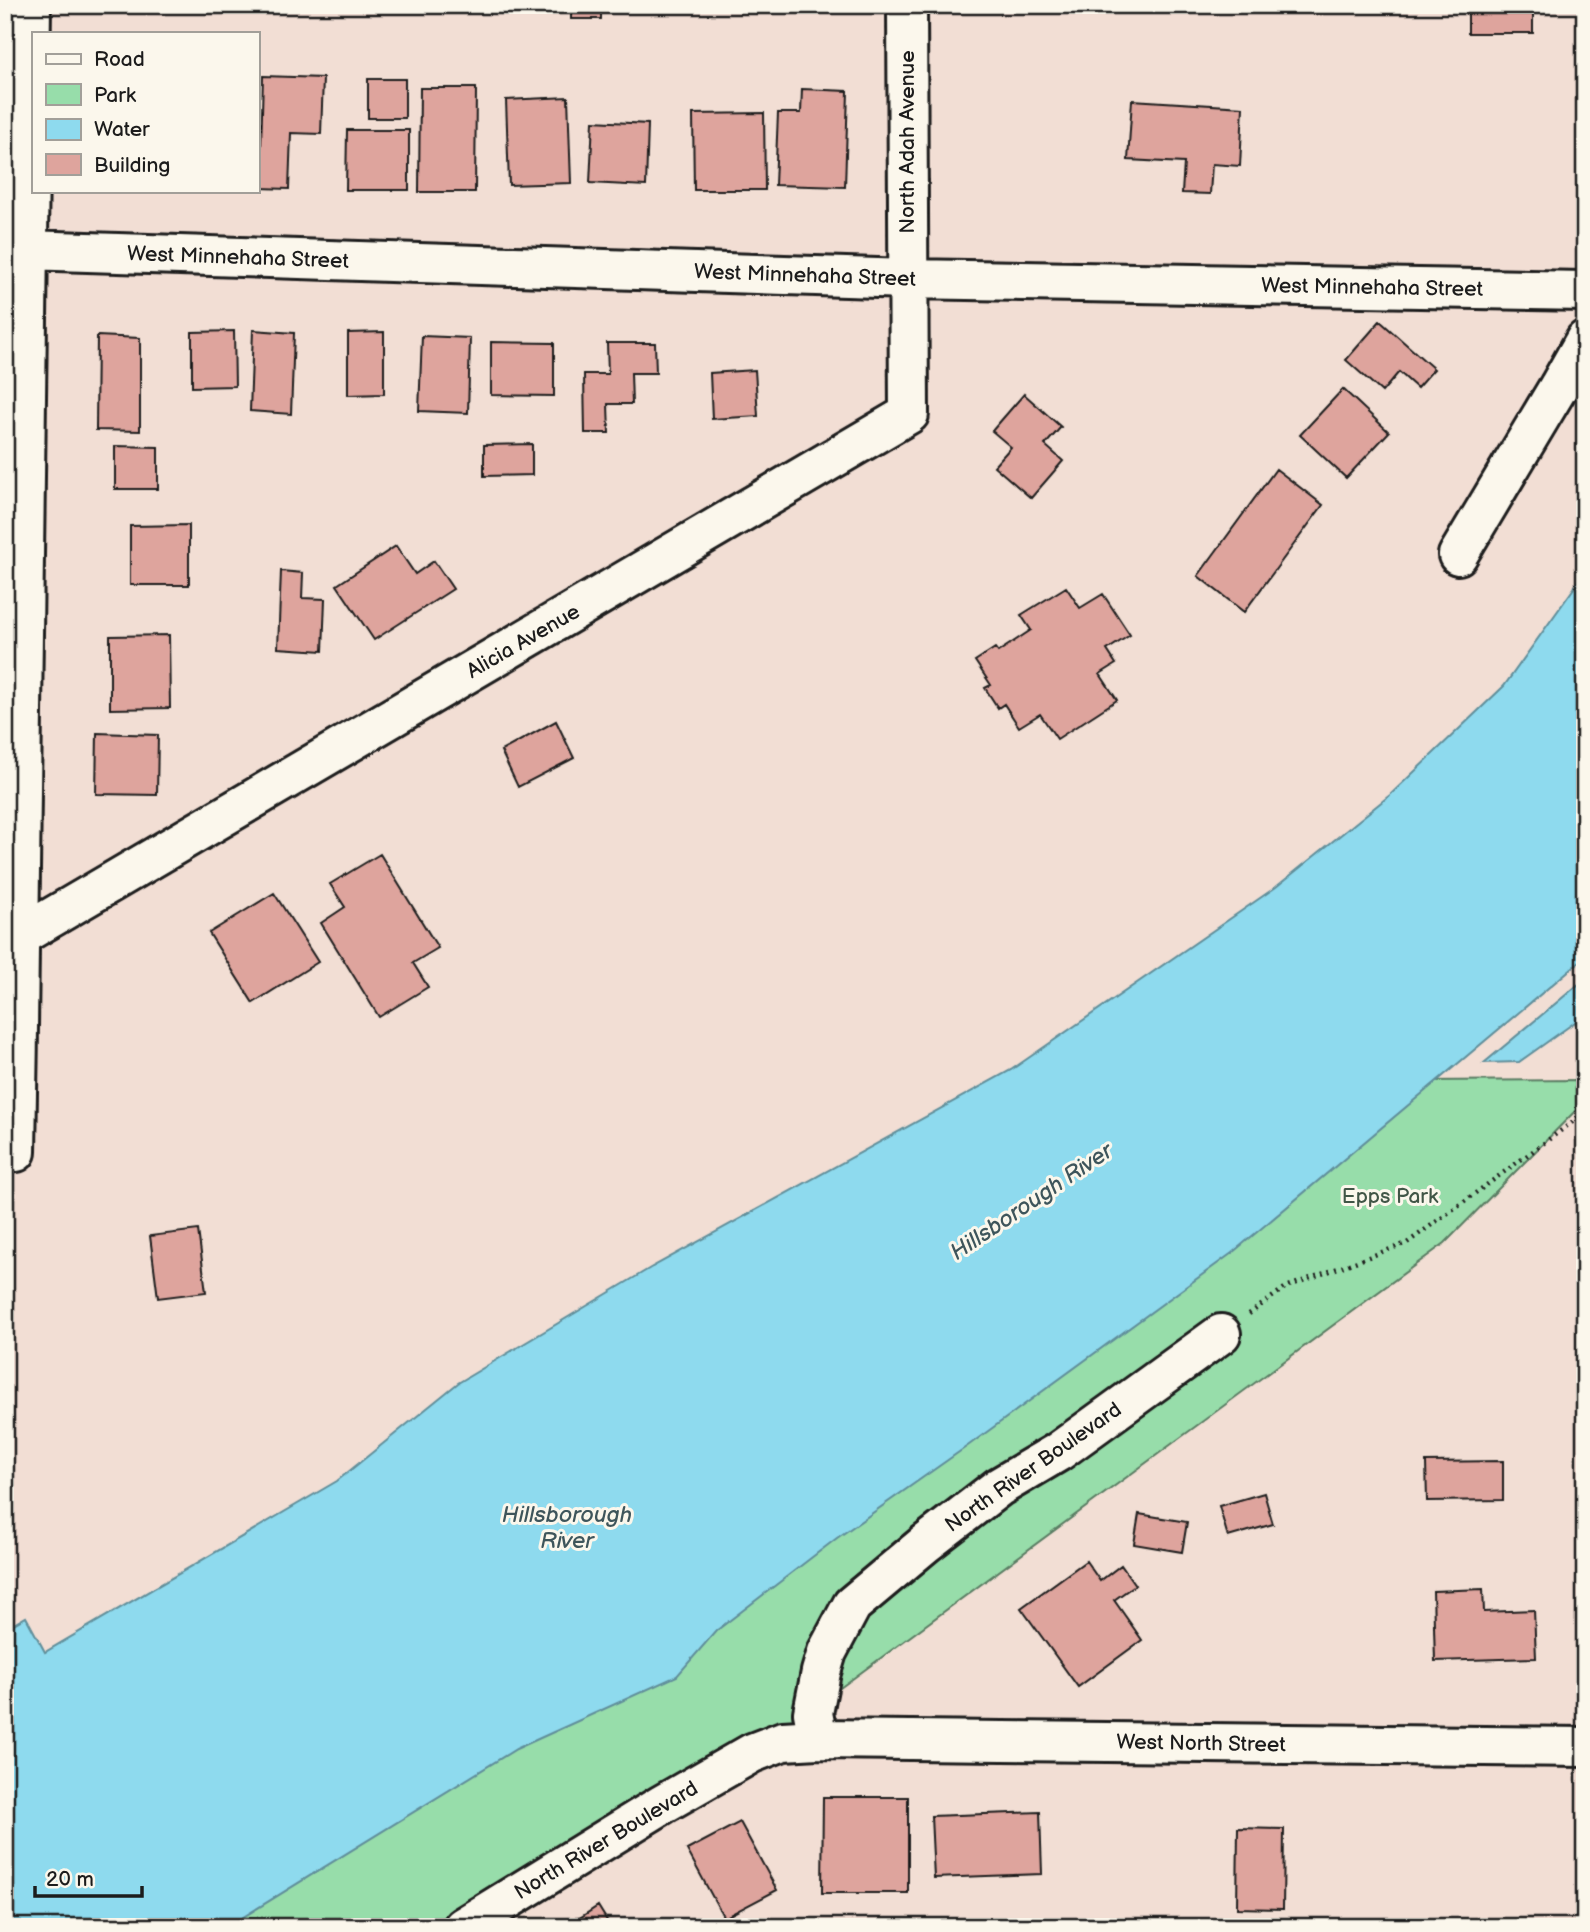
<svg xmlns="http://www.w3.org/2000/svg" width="1590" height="1932" font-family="'Balsamiq Sans',sans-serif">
  <rect width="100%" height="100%" fill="#f2ded4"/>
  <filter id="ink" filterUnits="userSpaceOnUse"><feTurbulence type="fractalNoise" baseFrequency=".0143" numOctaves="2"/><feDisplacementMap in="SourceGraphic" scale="14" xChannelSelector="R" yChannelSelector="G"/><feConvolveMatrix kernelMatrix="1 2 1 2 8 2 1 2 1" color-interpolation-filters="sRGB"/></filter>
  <g filter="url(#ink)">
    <path fill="#97ddaa" stroke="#5a7c63" stroke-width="2" d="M1585,1080V1101L1445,1243L787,1727L449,1927H196L1417,1081Z"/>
    <path fill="#8edaee" stroke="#608e9a" stroke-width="2" d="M1585,568V957L1232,1253L969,1445L837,1538L716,1631L677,1676L516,1749L227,1927H5V1629L26,1617L45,1652L337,1481L458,1383L652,1267L1011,1070L1276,887L1390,795L1504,686L1574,588Z
      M1585,979V1015L1519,1062L1484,1063Z"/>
    <path fill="#dea49d" stroke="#1c1c1c" stroke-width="2" d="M571,5H601V19H571Z
      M1468,5H1533V33H1468Z
      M263,76L323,78L321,134L291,133L289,189L260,188Z
      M368,79H405V118H368Z
      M420,88H476L475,192H419Z
      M802,89L848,91L845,187L775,185L778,113H801Z
      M568,97L571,183L509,185L506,100Z
      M1132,100L1243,107L1240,166L1212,164L1210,194L1182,193L1184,163L1128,160Z
      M764,113L765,190H694L693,114Z
      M593,121L648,124L646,186L590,183Z
      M347,130H409V190H346Z
      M1380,321L1434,369L1417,388L1399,372L1382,392L1346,360Z
      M253,330L294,333L291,414L250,411Z
      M234,331L235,386L192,387V332Z
      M384,332V394L348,395V333Z
      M97,336L140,338V431L96,430Z
      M422,336L470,338L468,413L419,411Z
      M491,342L554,343V396L491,395Z
      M607,343H655L656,373H631L632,404H608L609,433H585L584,374H608Z
      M755,370L758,416L712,419L710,373Z
      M1343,389L1389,432L1346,478L1300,435Z
      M1024,394L1061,427L1045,445L1063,461L1031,498L994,466L1011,447L992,431Z
      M532,444V475L484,476V445Z
      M115,446L158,447V489H115Z
      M1276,469L1323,505L1244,612L1198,576Z
      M189,525V585H130V526Z
      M396,546L415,574L434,561L453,589L374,640L337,585Z
      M281,571L303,573L302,598L325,599L323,651L278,648Z
      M1066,587L1080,608L1103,594L1130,635L1107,650L1116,664L1100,674L1117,700L1057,739L1040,714L1019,727L1004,704L998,708L985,688L991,685L975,661L995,648L998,652L1031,630L1021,615Z
      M169,635L170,708L110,709V636Z
      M556,721L574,758L518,787L501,751Z
      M97,733L158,735L157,795L96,794Z
      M380,854L438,948L413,963L428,987L379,1017L321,923L345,907L330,884Z
      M274,893L318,962L253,1003L209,933Z
      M198,1230L206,1292L158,1298L150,1236Z
      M1503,1461V1500L1427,1501L1426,1462Z
      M1264,1493L1273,1524L1228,1537L1219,1506Z
      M1139,1514L1187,1522L1182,1552L1134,1544Z
      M1086,1561L1100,1581L1121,1565L1135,1585L1114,1600L1142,1640L1078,1687L1021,1608Z
      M1483,1589L1484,1612L1534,1610L1536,1658L1435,1661L1433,1591Z
      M823,1797H908V1893H822Z
      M1040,1812L1042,1874L934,1878L931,1816Z
      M740,1822L777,1890L724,1918L687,1850Z
      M1238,1828L1284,1829L1283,1909L1237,1908Z
      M598,1906L611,1927H566Z
      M1227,1921V1927H1185V1922Z"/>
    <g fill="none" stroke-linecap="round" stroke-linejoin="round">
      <defs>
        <path id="minor" d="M26,250L908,279L1585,291
          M1458,555L1559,386L1585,340
          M20,936L909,414L907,5
          M5,1153L16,1152C23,770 23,388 31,5
          M818,1739L813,1713L821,1672L827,1652L852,1605L925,1544L999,1487L1058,1452L1221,1334
          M463,1927L663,1804L752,1753L783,1741L818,1739L1585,1747"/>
      </defs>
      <use href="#minor" stroke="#1c1c1c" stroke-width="44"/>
      <path stroke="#1c1c1c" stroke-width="4.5" stroke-dasharray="2 5" stroke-linecap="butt" d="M1249,1314L1286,1287L1407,1243L1585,1113"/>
      <use href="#minor" stroke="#fbf7ec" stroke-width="38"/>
    </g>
  </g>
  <g text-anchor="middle" stroke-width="6" stroke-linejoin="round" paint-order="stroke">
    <g font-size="21" fill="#1c1c1c" stroke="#fbf7ec">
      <text transform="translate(907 142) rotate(-90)" y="7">North Adah Avenue</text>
      <text transform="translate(238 257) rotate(2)" y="7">West Minnehaha Street</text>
      <text transform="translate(805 275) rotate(2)" y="7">West Minnehaha Street</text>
      <text transform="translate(1372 287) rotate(1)" y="7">West Minnehaha Street</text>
      <text transform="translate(523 641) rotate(-30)" y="7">Alicia Avenue</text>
      <text transform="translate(1033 1467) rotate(-35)" y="7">North River Boulevard</text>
      <text transform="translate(1201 1743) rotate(1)" y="7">West North Street</text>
      <text transform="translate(606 1840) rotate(-31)" y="7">North River Boulevard</text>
    </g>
    <g font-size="21" fill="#415647" stroke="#fbf7ec">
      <text x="1390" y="1203">Epps Park</text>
    </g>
    <g font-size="23" font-style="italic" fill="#3e555b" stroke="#fbf7ec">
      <text transform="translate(1031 1201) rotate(-34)" y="8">Hillsborough River</text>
      <text x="567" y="1522">Hillsborough<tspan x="567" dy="26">River</tspan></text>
    </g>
  </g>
  <rect width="1590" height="1932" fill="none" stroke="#fbf7ec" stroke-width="28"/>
  <rect x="14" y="14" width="1562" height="1904" fill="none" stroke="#1c1c1c" stroke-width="2.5" filter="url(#ink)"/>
  <rect x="32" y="32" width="228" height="161" fill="#fbf7ec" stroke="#a29f99" stroke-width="2"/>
  <rect x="46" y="54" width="35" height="10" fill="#fbf7ec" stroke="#a29f99" stroke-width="2"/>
  <text x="94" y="66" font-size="21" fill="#1c1c1c">Road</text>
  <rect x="46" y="84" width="35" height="21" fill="#97ddaa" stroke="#a29f99" stroke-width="2"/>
  <text x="94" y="102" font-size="21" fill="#1c1c1c">Park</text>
  <rect x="46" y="119" width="35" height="21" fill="#8edaee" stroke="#a29f99" stroke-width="2"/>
  <text x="94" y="136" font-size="21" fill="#1c1c1c">Water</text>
  <rect x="46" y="154" width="35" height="21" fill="#dea49d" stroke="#a29f99" stroke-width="2"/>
  <text x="94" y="172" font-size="21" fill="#1c1c1c">Building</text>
  <path d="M35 1886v10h107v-10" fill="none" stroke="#1c1c1c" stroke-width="3.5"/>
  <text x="46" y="1886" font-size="21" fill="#1c1c1c" stroke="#fbf7ec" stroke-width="5" paint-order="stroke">20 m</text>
</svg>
